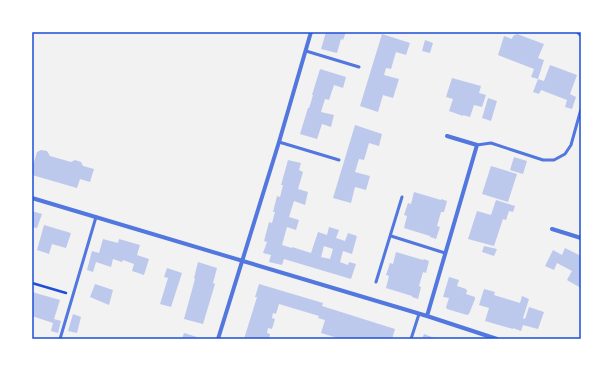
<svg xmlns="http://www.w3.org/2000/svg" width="613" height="371" font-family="Raleway,sans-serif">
  <rect width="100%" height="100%" fill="#f2f2f2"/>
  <path fill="#bdc9ec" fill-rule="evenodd" d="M326,32H346L343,40L341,39L337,53L321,49Z
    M382,34L410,43L406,55L396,52L391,69L386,68L384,75L399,79L393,98L383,95L378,112L360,106Z
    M517,34L544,44L538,58L544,60L538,79L531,77L534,69L498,55L504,36L512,39L513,36Z
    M425,40L433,43L430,53L422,51Z
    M550,65L577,75L570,94L576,97L572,109L565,107L567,100L541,90L539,94L533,92L538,79L544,81Z
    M320,69L346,77L343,88L334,85L329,100L325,99L321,112L334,115L331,127L322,124L317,139L300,134L308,108H309L311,102L313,95H312Z
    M452,78L481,86L479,93L486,95L482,107L474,105L470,117L463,115V116L449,111L453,99L446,97Z
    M488,98L497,101L491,121L482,118Z
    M355,125L382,134L379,146L369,143L364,160L359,159L355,172L370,176L366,190L355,187L351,203L333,198Z
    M41,150L47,151L50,156L71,162L75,160L81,162L83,166L94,169L90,182L80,179L77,188L32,175V168L37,152Z
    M514,157L527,161L523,174L510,170Z
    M288,160L301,163L299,170L303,172L298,189L308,192L305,205L294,201L289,217L299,220L296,230L287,227L282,245L292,248V247L311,253L318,232L327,235L329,227L339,230L336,238L345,241L348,233L357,236L352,254L343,251L340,262L348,265L349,262L356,264L351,279L284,259L282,265L269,262L271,255L263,253L267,242L264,241L269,222L272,223L275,212H273L277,196L280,197L283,185H281ZM324,246L333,249L330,259L321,257Z
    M491,166L517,174L508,202L482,194Z
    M414,192L441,200V199L447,201L444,212H441L437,226L440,227L436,239L430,237V236L404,228L407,216L404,215L408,203L411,204Z
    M496,200L515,206L513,212L509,211L506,220L503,219L494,246L468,239L477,211L491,215Z
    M32,211L42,214L37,228L32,227Z
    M44,225L71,233L66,248L52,244L49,254L37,250Z
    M103,239L118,243L119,239L140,245L137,255L149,259L144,275L132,271L134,264L123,260L122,262L113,259L111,267L96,262L93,272L87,270L92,251L99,253Z
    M484,246L497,249L494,256L482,252Z
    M565,248L581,256V288L567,280L572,271L557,263L554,270L545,266L553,250L562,255Z
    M396,252L423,260L424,259L429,261L426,273L423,272L419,286L421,287L418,299L412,297V296L386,288L389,276L386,275L390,263L393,264Z
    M198,262L217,268L213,283L215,284L203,324L184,319L195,279L194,278Z
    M167,268L182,273L171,307L160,304L168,278L164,277Z
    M449,277L459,280L457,286L466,289L467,291L466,294L475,297V299L469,314L467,315L447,309L446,307L449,298L443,297Z
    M95,284L113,290L109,305L90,297Z
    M259,284L323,303L322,306L395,329L392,339H341L321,333L325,320L318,318L319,316L279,304L276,314L273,313L272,318L275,319L272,329L268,328L267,333L270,334L269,339H244L257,297H255Z
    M484,289L495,292L494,295L520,303L522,296L529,299L523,318L525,319L529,307L544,312L538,329L523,325L521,331L513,328V329L485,321L489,308L479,305Z
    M32,292L60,300L54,319L61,321L58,333L51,331L53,323L32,316Z
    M73,314L81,317L77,333L68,331Z
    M184,333L197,337V339H182Z
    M424,334L437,339H422Z"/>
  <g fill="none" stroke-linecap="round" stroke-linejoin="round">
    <path stroke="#1d4ed8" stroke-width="2.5" d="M32,283L66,293"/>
    <path stroke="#5277de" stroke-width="3" d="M306,51L359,67
      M279,142L339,160
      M477,145L491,143L543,160H554L565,154L571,145L581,109
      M391,236L445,253
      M376,282L402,197
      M60,339L96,217
      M411,339L419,314"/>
    <path stroke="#5277de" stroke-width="4" d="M578,32L581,35
      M32,198L427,316L497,339
      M552,229L581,238
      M427,316L477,145L447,136
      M218,339L279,142L311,32"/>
  </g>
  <rect width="613" height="371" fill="none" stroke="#ffffff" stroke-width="66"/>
  <rect x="33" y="33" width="547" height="305" fill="none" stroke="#1d4ed8" stroke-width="1.5"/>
</svg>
